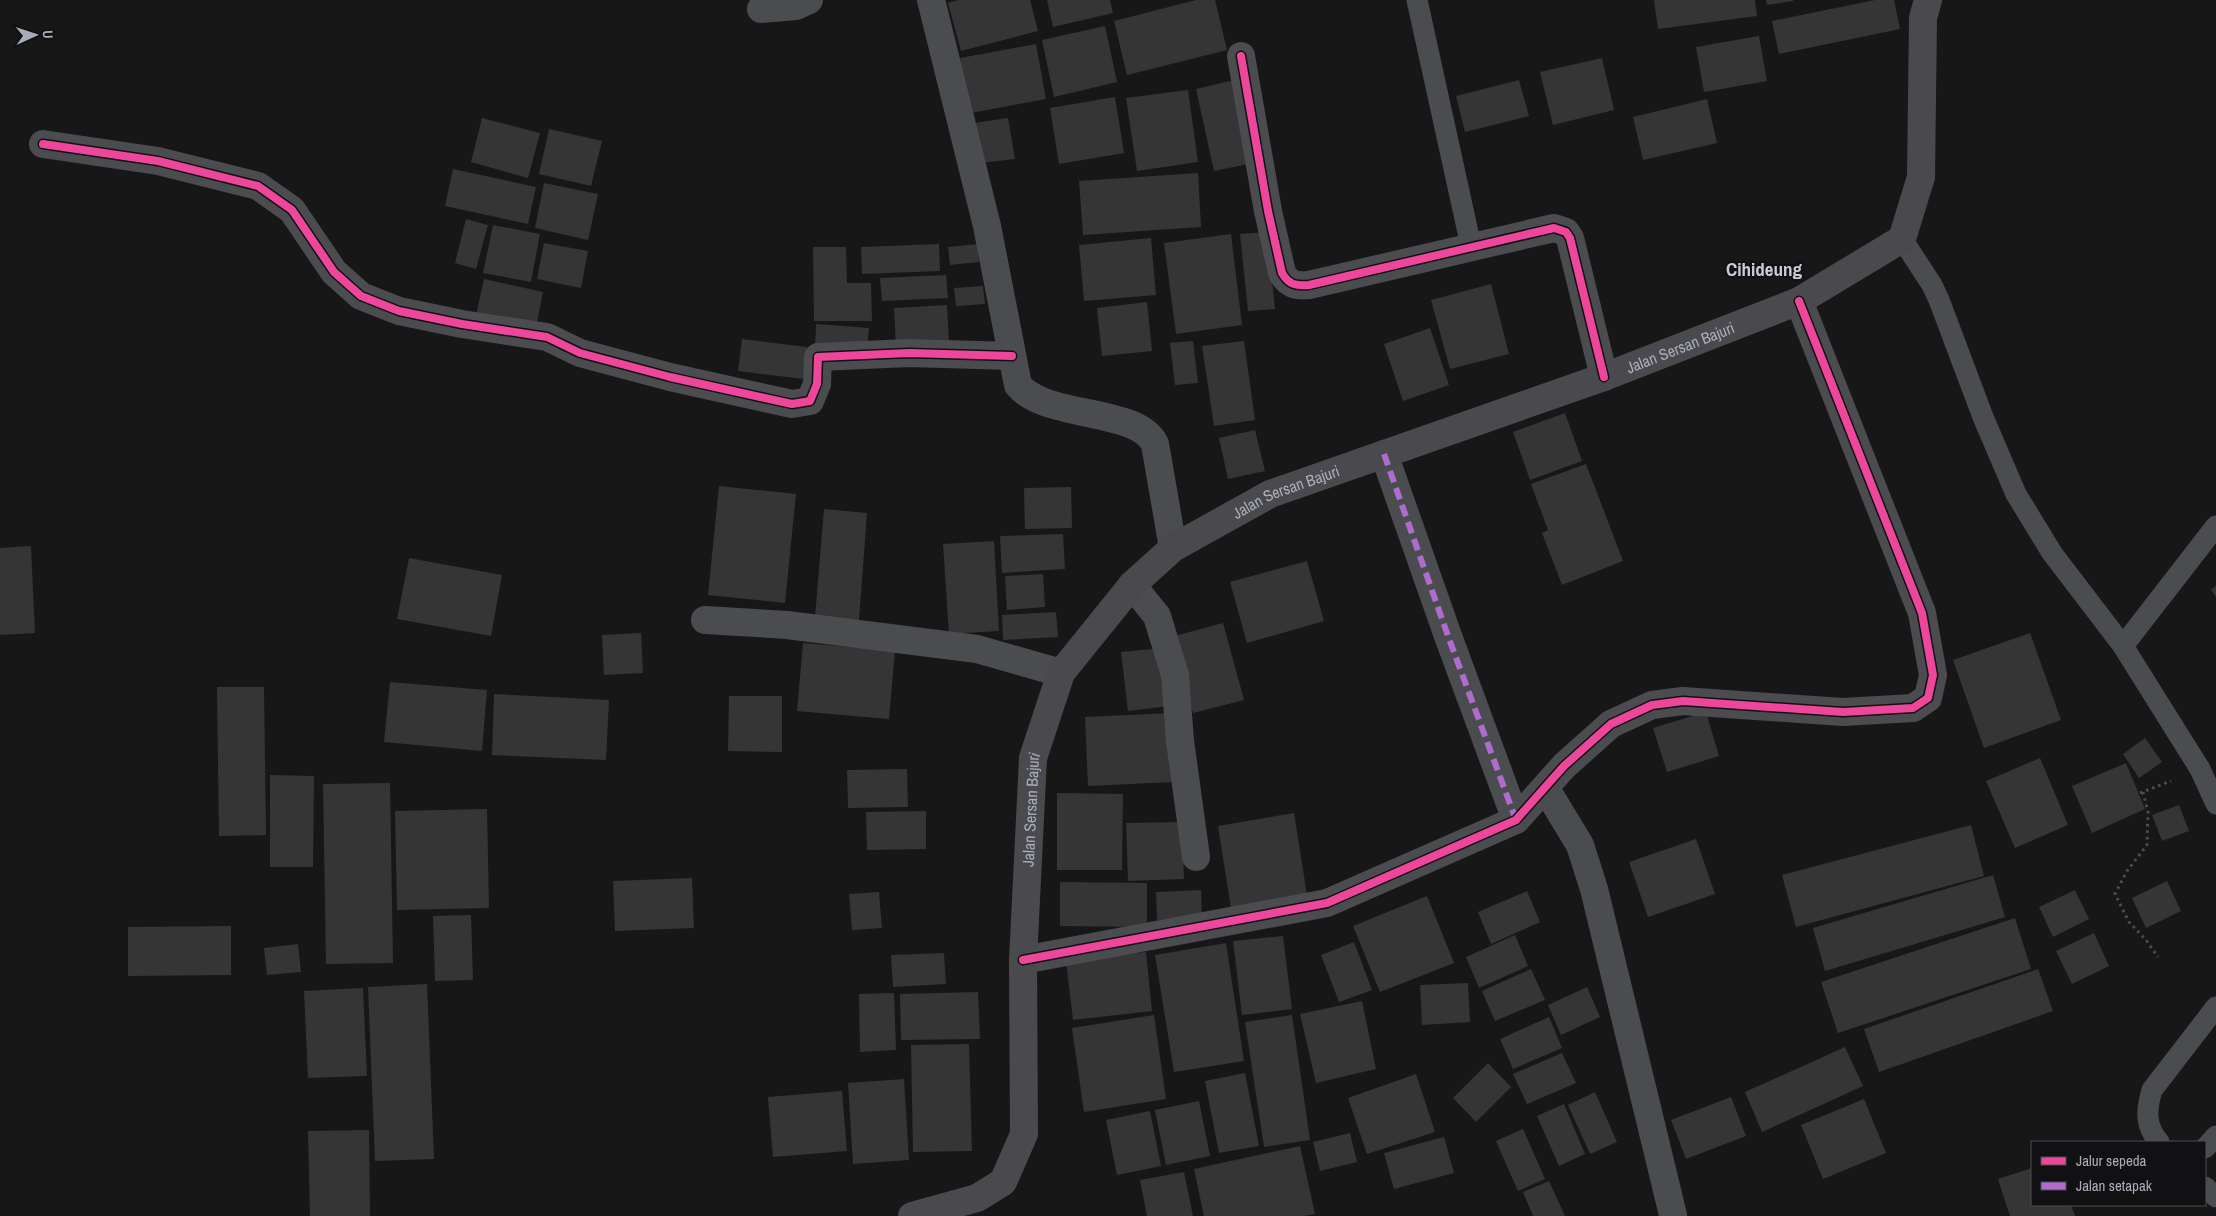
<svg xmlns="http://www.w3.org/2000/svg" width="2216" height="1216" font-family="'Archivo Narrow',sans-serif">
  <rect width="100%" height="100%" fill="#171717"/>
  <path fill="#353536" d="M958,0H1030L1038,31L961,51L948,3Z
    M1047,0H1110L1113,13L1053,27Z
    M1196,0H1215L1227,50L1127,75L1114,21Z
    M1654,0H1755L1757,16L1658,29Z
    M1766,0H1793V1L1767,5Z
    M1875,0H1894L1900,29L1779,54L1772,21Z
    M1105,26L1117,82L1054,97L1042,40Z
    M1759,36L1767,81L1704,92L1696,47Z
    M1036,44L1046,99L971,113L960,58Z
    M1602,58L1614,110L1553,125L1540,72Z
    M1234,80L1253,163L1214,171L1196,89Z
    M1519,80L1529,116L1465,132L1456,96Z
    M1188,90L1198,162L1137,171L1126,98Z
    M1115,97L1124,153L1059,164L1050,108Z
    M1707,99L1717,143L1643,160L1633,117Z
    M482,118L540,133L528,178L471,162Z
    M1008,118L1015,159L981,163L974,123Z
    M549,129L602,141L591,186L539,174Z
    M453,169L536,187L528,224L445,206Z
    M1198,173L1201,227L1083,235L1079,181Z
    M544,183L598,194L588,240L535,228Z
    M466,219L488,225L476,269L455,263Z
    M493,225L540,234L531,282L483,273Z
    M1267,232L1275,309L1248,311L1240,234Z
    M1231,234L1242,325L1176,334L1164,243Z
    M1151,238L1156,295L1084,301L1079,245Z
    M544,243L588,251L581,288L537,279Z
    M939,244L940,271L862,274L861,247Z
    M978,244L979,262L950,265L948,247Z
    M813,247H846L847,283H871L872,321H814Z
    M946,275L948,298L882,301L880,278Z
    M484,279L543,292L536,328L476,315Z
    M1491,284L1509,354L1450,369L1431,300Z
    M983,286L985,304L956,306L954,288Z
    M1147,302L1152,351L1102,356L1097,308Z
    M947,305L949,344L896,347L894,308Z
    M816,324L869,328L867,352L815,348Z
    M1430,328L1449,385L1403,401L1384,344Z
    M742,339L807,347L804,379L738,371Z
    M1193,341L1198,383L1175,385L1170,343Z
    M1244,341L1255,420L1214,426L1202,346Z
    M1565,413L1582,461L1530,480L1513,432Z
    M1255,430L1265,471L1228,479L1219,438Z
    M1586,464L1623,561L1562,585L1542,533L1548,530L1531,484Z
    M719,486L796,494L785,603L708,595Z
    M1071,487L1072,528L1025,529L1024,488Z
    M824,509L867,513L859,620L815,617Z
    M1063,534L1065,569L1002,573L1000,536Z
    M994,541L999,631L949,634L943,544Z
    M31,546L35,633L0,635V548Z
    M409,558L502,575L491,636L397,619Z
    M1307,561L1324,621L1247,643L1230,582Z
    M1043,574L1045,607L1007,610L1005,576Z
    M2216,586V597L2211,590Z
    M1056,612L1058,637L1003,640L1002,615Z
    M1223,623L1244,700L1193,713L1171,637Z
    M641,633L643,673L604,675L602,635Z
    M2030,633L2061,720L1984,748L1953,660Z
    M803,643L895,651L889,719L797,711Z
    M1163,648L1169,706L1128,711L1121,652Z
    M390,682L487,690L482,751L384,742Z
    M217,687H264L266,835L219,836Z
    M494,694L609,700L606,760L492,755Z
    M729,696H782V752L728,751Z
    M1706,712L1719,756L1667,772L1653,728Z
    M1170,713L1173,782L1088,786L1085,717Z
    M2145,738L2162,762L2139,778L2123,754Z
    M2040,758L2068,825L2015,848L1986,781Z
    M2126,763L2145,809L2092,833L2072,786Z
    M907,769L908,807L848,808L847,770Z
    M270,775L314,776L313,867H270Z
    M390,783L393,963L326,964L323,784Z
    M1057,793L1123,794L1122,870H1057Z
    M2179,805L2189,831L2162,841L2152,815Z
    M487,809L489,908L397,910L395,811Z
    M926,811V849L867,850L866,812Z
    M1294,813L1307,895L1231,908L1218,826Z
    M1182,822L1184,879L1128,881L1126,823Z
    M1971,825L1984,876L1796,927L1782,875Z
    M1696,839L1715,894L1648,917L1629,862Z
    M1993,875L2005,917L1825,971L1813,928Z
    M692,878L694,928L615,931L613,881Z
    M2167,881L2181,911L2146,928L2132,898Z
    M1060,882L1147,883V927L1060,926Z
    M1201,890L1202,918L1157,920L1156,892Z
    M2075,890L2089,919L2053,937L2039,907Z
    M1527,891L1540,922L1491,944L1478,912Z
    M879,892L882,928L852,930L849,894Z
    M1427,896L1454,963L1380,992L1353,926Z
    M471,915L473,980L435,981L433,916Z
    M2015,918L2031,969L1838,1033L1821,982Z
    M231,926V975L128,976V927Z
    M2094,933L2109,966L2072,984L2056,951Z
    M1515,935L1528,966L1479,988L1466,957Z
    M1283,936L1292,1009L1242,1015L1233,941Z
    M1354,942L1372,990L1339,1002L1321,955Z
    M1226,943L1244,1061L1174,1072L1155,955Z
    M298,944L301,972L267,975L264,948Z
    M1146,952L1152,1011L1073,1020L1066,961Z
    M944,953L946,984L893,987L891,955Z
    M1531,969L1545,1000L1495,1021L1482,991Z
    M2038,969L2053,1011L1879,1072L1864,1029Z
    M1468,983L1470,1022L1422,1025L1420,985Z
    M427,984L434,1159L375,1161L368,987Z
    M1587,987L1600,1017L1561,1035L1548,1005Z
    M363,988L367,1076L308,1078L304,991Z
    M978,992L980,1039L901,1040L900,994Z
    M894,993L896,1050L860,1052L859,994Z
    M1362,1001L1376,1069L1316,1083L1300,1014Z
    M1154,1015L1166,1099L1084,1112L1072,1028Z
    M1292,1015L1310,1140L1264,1147L1245,1022Z
    M1549,1017L1562,1048L1513,1069L1500,1039Z
    M969,1044L972,1151L913,1152L911,1045Z
    M1845,1047L1863,1086L1762,1132L1745,1092Z
    M1562,1053L1576,1083L1527,1104L1513,1074Z
    M1488,1063L1511,1087L1476,1122L1453,1098Z
    M1245,1073L1259,1146L1219,1153L1205,1081Z
    M1416,1074L1435,1132L1367,1154L1348,1098Z
    M904,1079L909,1160L853,1164L848,1083Z
    M842,1091L847,1151L773,1157L768,1097Z
    M1595,1092L1617,1142L1590,1154L1568,1105Z
    M1731,1097L1746,1136L1686,1159L1671,1120Z
    M1864,1099L1886,1153L1823,1179L1801,1125Z
    M1199,1101L1210,1156L1166,1165L1155,1110Z
    M1564,1104L1585,1154L1559,1166L1537,1116Z
    M1150,1111L1161,1166L1117,1175L1106,1120Z
    M1523,1129L1545,1179L1518,1191L1496,1141Z
    M369,1130L370,1216H310L308,1131Z
    M1350,1133L1357,1162L1320,1171L1313,1142Z
    M1444,1137L1454,1173L1394,1189L1384,1153Z
    M1300,1146L1315,1214L1305,1216H1204L1194,1169Z
    M2032,1168V1205H2071L2075,1216H2010L1998,1179Z
    M1184,1172L1193,1216H1147L1140,1180Z
    M1549,1181L1565,1216H1533L1523,1192Z"/>
  <g fill="none" stroke-linecap="round" stroke-linejoin="round">
    <path stroke="#4d4e52" stroke-width="3" stroke-dasharray="2.5 4" stroke-linecap="butt" d="M2143,792L2148,812L2147,845L2127,871L2115,894L2129,922L2146,940L2158,957
      M2140,793L2171,781"/>
    <path stroke="#4b4c50" stroke-width="21" d="M1417,0L1471,246
      M1902,239L1932,285L1939,300L1983,417L2016,494L2052,553L2123,646L2200,769L2216,804
      M2123,646L2216,526
      M2159,1142C2145,1126 2146,1110 2152,1090L2216,1007
      M2205,1148L2216,1136
      M2205,1187L2216,1197"/>
    <path stroke="#4b4c50" stroke-width="28" d="M931,0L987,226L1018,385C1045,419 1137,407 1155,444L1173,548
      M761,9L796,6L809,0
      M1241,56L1268,211L1282,273C1289,285 1296,286 1309,285L1554,228L1566,232L1570,238L1604,377
      M43,144L158,161L258,186L292,210L334,272L361,296L399,311L462,324L547,337L580,353L670,377L792,404L810,401L817,384L818,357L909,353L1012,356
      M1384,454L1448,636L1516,820
      M1132,585L1157,616L1175,675L1180,741L1196,857
      M705,620L787,625L977,649L1061,673
      M1546,789L1580,845L1594,889L1673,1215
      M1023,960L1327,903L1516,820L1564,766L1611,724L1652,705L1683,701L1843,712L1913,708L1928,698L1933,675L1922,613L1799,301"/>
    <path stroke="#4a4a4e" stroke-width="28" id="s1" d="M912,1216L977,1198L1003,1182L1024,1134L1023,960L1033,758L1061,673L1132,585L1173,548L1270,494L1604,377L1799,301L1902,239L1921,177L1923,18L1928,0"/>
    <path stroke="#b06ccc" stroke-width="6" stroke-dasharray="12 6" stroke-linecap="butt" d="M1384,454L1448,636L1516,820"/>
    <defs>
      <path id="cycleway" d="M1241,56L1268,211L1282,273C1289,285 1296,286 1309,285L1554,228L1566,232L1570,238L1604,377
        M43,144L158,161L258,186L292,210L334,272L361,296L399,311L462,324L547,337L580,353L670,377L792,404L810,401L817,384L818,357L909,353L1012,356
        M1023,960L1327,903L1516,820L1564,766L1611,724L1652,705L1683,701L1843,712L1913,708L1928,698L1933,675L1922,613L1799,301"/>
    </defs>
    <use href="#cycleway" stroke="#111113" stroke-width="11"/>
    <use href="#cycleway" stroke="#ed469a" stroke-width="8"/>
  </g>
  <g text-anchor="middle" stroke-width="4.5" stroke-linejoin="round" paint-order="stroke">
    <g font-size="16" fill="#a8adb8" stroke="#111113">
      <text dy="6" stroke="none"><textPath href="#s1" startOffset="1331">Jalan Sersan Bajuri</textPath></text>
      <text dy="6" stroke="none"><textPath href="#s1" startOffset="911">Jalan Sersan Bajuri</textPath></text>
      <text dy="6" stroke="none"><textPath href="#s1" startOffset="475">Jalan Sersan Bajuri</textPath></text>
    </g>
    <g font-size="19" font-weight="bold" fill="#c9ccd4" stroke="#111113">
      <text x="1764" y="276">Cihideung</text>
    </g>
  </g>
  <rect x="2031" y="1141" width="175" height="65" fill="#111113" stroke="#4d4f55"/>
  <rect x="2041" y="1157" width="25" height="8" fill="#ed469a" stroke="#4d4f55"/>
  <text x="2076" y="1166" font-size="15" fill="#a8adb8">Jalur sepeda</text>
  <rect x="2041" y="1182" width="25" height="8" fill="#b06ccc" stroke="#4d4f55"/>
  <text x="2076" y="1191" font-size="15" fill="#a8adb8">Jalan setapak</text>
  <g transform="translate(35 35) rotate(87)" stroke="#111113" stroke-width="4" paint-order="stroke">
  <path d="M0-4L9 19L0 12L-9 19Z" fill="#a8adb8"/>
  <text y="-8" font-size="14" font-weight="bold" text-anchor="middle" fill="#a8adb8">U</text>
  </g>
</svg>
